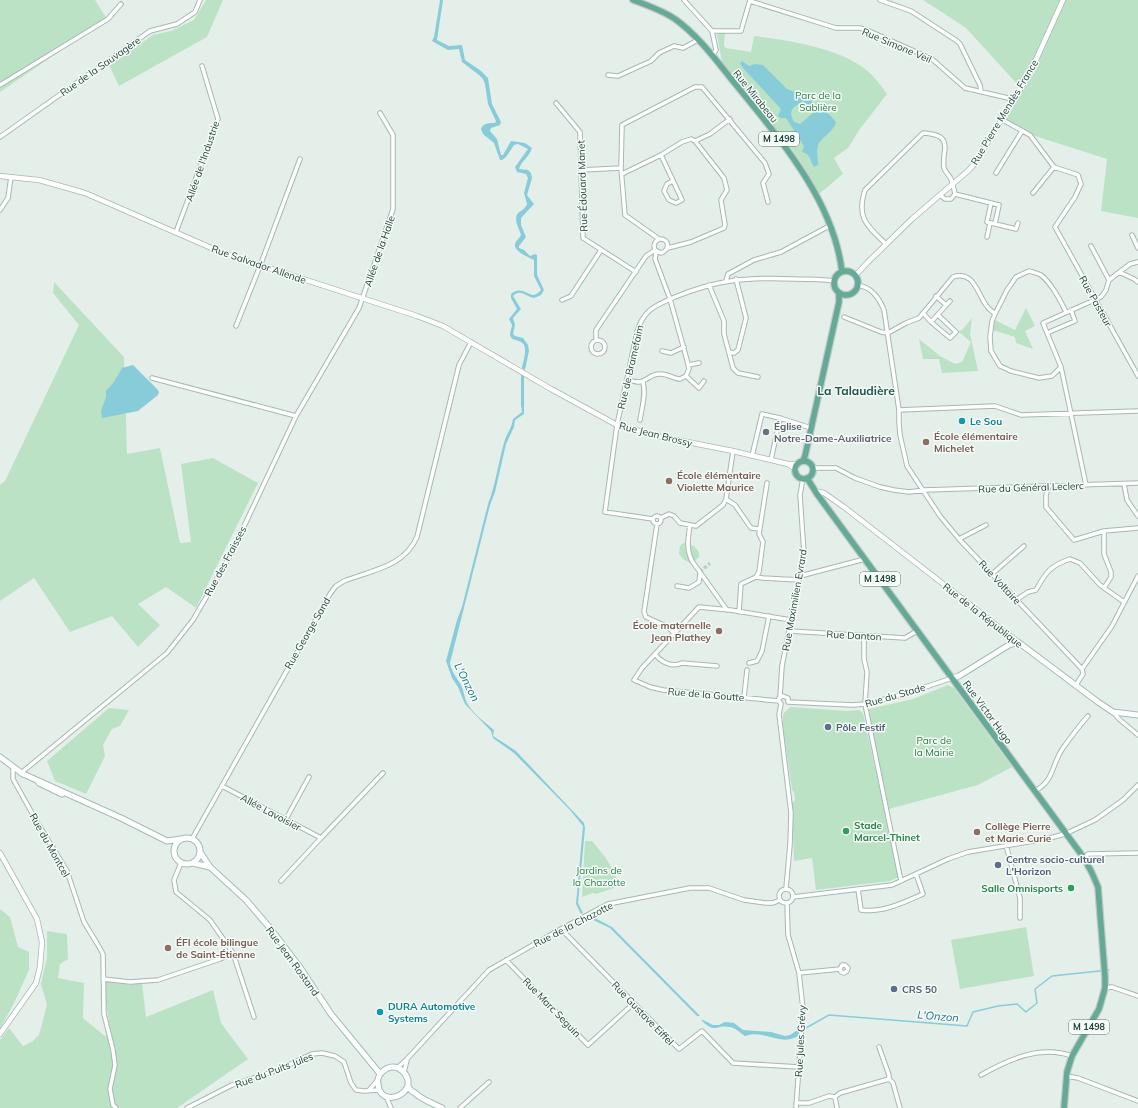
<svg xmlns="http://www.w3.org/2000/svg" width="1138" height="1108" font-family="Mulish,sans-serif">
  <rect width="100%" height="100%" fill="#e5efea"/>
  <path fill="#bce2c6" d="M0,0H95L107,19L0,92Z
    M206,0H223L207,37L119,86L109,65L153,35L171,31L194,20Z
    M923,0H1138V218L1101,211L1107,159L1035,136L1006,119L1019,86L966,28Z
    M719,32H725L724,46L726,48L751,52L754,36C789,40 846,49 871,74C877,80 882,87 887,94L860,129L848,148L834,158L843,174L819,194L802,164L794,152L722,62L717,35Z
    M54,282L124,357L127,454L160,448L180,543L191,542L181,464L213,458L258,483L196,608L166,587L138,604L160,625L138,647L112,616L70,632L34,578L0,601V485L5,481L79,325L53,293Z
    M1026,308L1035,326L1025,331L1033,349L1016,343L1015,337L993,330L995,320L1015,330Z
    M972,318L970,334L978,371L942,373L939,359H923L919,339L940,356L955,364L962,362L971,342L960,333L956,332L962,330Z
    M683,543L694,546L699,552V557L692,564L683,559L679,554L680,546Z
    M948,685L954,688L1012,767L978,785L889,809L871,727L869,709L913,699Z
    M790,707L847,711L859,710L863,713L899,877L890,881L816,890L812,858L794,861L792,803L795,800L794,792L792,790L783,727V714Z
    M109,708L129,710L120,726L112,729L103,745L105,756L86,794L55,781L47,761Z
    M585,841H592C606,857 612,866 620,886L596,894L593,893L582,897Z
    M0,909L10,917L18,947L29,952V970L14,1003L0,1029Z
    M1026,927L1034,976L960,989L951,940Z
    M47,931L67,934L68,959L60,964L58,978L84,983L83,1018L106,1037V1031L110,1029L106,1003V981L125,983L129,985L131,983H142L146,1017L213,990L221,1023L248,1059L177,1108H0V1040L9,1028L23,1046L33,1041L39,1035L47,1005L41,984L47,957Z"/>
  <path fill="#88ccd9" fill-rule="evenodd" d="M440,0H443L437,40L449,46L462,45L465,60L481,71L488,78L492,104L501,122L500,125L491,128L490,131L497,139L501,155H503L511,141L525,143L532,148C530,156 522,160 519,169L528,170L531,173L532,178L527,195L534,204L521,218V225L526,237L519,246V248L524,250L530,256L535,254L537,255V275L544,290L541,295L534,298C527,297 520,288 513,296L521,309L513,318L515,325L513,334L515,336L523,338L528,345L529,351L525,370L522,368C523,362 527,351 524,345C522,339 510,342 510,334C510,331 512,328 512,325L509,319L517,309L511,298V294C521,286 525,294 534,295L538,293L541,290L534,276V260C530,258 513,251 515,244C516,240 520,238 521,235C519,228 513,220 518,213C522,210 525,209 527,204L524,193L528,178L526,174L517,172L515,167L528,149L518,144L514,145L506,157L502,160H500L494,143L483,134L481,129C483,123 489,123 495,123L496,121L488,104L485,84L483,79L479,75L462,62L459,49L448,50L432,41L434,37Z
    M742,61L749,66L755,64L763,65L787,89L803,95L830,115L836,122C834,132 822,136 818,145C816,152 818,158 818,165L814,167C810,161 811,154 802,152L804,146L786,118H781L778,116L781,109L742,67L740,63ZM803,102L807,104L813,109V113L800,124L794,122C788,111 792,107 803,102Z
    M133,365L157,389L159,392L158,395L138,411L102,418L101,411L106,397V391L114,382L122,368Z
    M521,374L524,375V414L515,420L514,427L506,444L495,492L490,505L450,663C451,671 457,678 461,685C464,691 464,697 467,703C473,714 485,722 494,730L493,736L516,751L584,823L585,828L578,903L583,913L581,914L576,904L583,826L570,810L514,753L493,738L491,731L465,704L458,687L452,678L446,661L457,620L462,607L488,504C496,484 498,463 504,443C506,434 512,428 513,419L522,412L521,405Z
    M591,916L612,927L700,1016H697L610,928L589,918Z
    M701,1020H703L713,1025H719L725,1022L734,1023L743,1030L771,1032L785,1036L790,1035L796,1031H799V1034L798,1035V1036C780,1047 764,1029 745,1036C740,1033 736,1028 730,1027C714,1024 717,1035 701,1020Z"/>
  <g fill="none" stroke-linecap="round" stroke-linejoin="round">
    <path stroke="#88ccd9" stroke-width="1.5" d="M806,1028L829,1015L967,1026L973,1012L998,1006L1017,1004L1026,1012L1037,1003L1035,989L1052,976L1109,970"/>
    <path stroke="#becdc7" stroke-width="3.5" stroke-dasharray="3.5 2" stroke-linecap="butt" d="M700,572L710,563"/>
    <defs>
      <path id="minor" d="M684,0L712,31L716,50L712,56
        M880,0L911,11L957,41L960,44L980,85L981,91
        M750,1L836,28H860L867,30L932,59L965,88L1008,98L1012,101
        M712,31H741L750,0
        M608,75L618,76L651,61L659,53L674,46L683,48L698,40
        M0,85L108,19L121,4
        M556,103L580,132L583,238L636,272
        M1001,119L1030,135L1054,167L1078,175L1081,184L1075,197L1055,227L1138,376
        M0,137L150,31L177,24L195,12L200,0
        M695,141L710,134L730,119
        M661,155L682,200L676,203L669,200L664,191L667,184L673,181
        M581,170L621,168
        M996,173L1022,131
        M622,174L661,155L682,142L691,139L695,141L724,178L727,190L721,200L725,225L724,228L691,242L668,248
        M1033,193L1054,167
        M955,194L991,203L987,222L1016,229L1018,223
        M991,203L999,205L995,224
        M0,210L8,198L11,177
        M176,232L218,119L202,66
        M1132,235L1138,248
        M987,237L990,223
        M659,239C654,242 653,245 655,250L661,253C670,250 670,238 659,239L625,215L621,168L622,125L695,87H702L765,163L769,174L763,183L768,202
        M886,244C867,226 856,218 865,190L923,133C939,134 948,137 944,155C944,160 943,164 944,168C945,172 949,175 951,179C953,184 954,189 955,194L951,199H945L940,195
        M1091,246L1109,280
        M1119,272L1134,279L1138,282
        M726,281L728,274L754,260L781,252L831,225
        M709,285L724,321V334L733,368L738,373L758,377
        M857,285C872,287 879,298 884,310L899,410V423L900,435L907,466L940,516L959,539L1082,669
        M936,296L946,305
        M562,300L571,296L601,250
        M923,313L931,322
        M938,315L956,332L950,338L931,322L950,301
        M844,317L881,332L888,333
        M236,326L260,266L300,159
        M888,333L906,323L919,318L953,277C973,270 977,292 986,305C988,309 992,311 995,314
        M1047,333L1075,321L1071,310
        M591 347a7 7 0 1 1 14 0a7 7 0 1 1-14 0Z
        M596,340V330L646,256L655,250
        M662,351L671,353L684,347
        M729,352L734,353L738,350L746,318L736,279
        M688,365L699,363
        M1061,367L1052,376L1039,378L1011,371L1000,366L991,351L990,337L992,321L995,314L1007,290L1016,277L1029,271C1032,272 1037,273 1041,275C1052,284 1060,300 1066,312
        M686,376L699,388L704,381
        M152,378L296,416
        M627,379C647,388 646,373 661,374C668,374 674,379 680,379L686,376L689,369L687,360L670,299L655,259L656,252
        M899,410L995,406L1021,415L1138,411
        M780,418L811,428
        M640,420C642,407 646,395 643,382
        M752,456L762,414L780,418L771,460
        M813,468H836L855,478L880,487L894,490L909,492L924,490L1138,483
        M1124,484L1127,500L1138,516
        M1086,485L1061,367L1043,323L1101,297L1106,290L1109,280L1130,264L1138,262
        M1049,486L1046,495V507L1074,540L1104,531L1138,528
        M726,499L735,505L751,528L760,529
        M653 520a4 4 0 1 1 8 0a4 4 0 1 1-8 0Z
        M661,518L669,514L674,516L680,523L696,526L723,505L726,499L733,451
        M653,519L605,512L617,425L637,332C643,310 656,305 675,297C719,279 748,277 795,279C808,279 821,279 834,281
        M657,524L644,612L646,617L668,627L674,633
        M690,525C688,538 686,549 692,561L727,610
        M1104,531V554L1111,572V577L1104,588
        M959,539L986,525
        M992,574L1024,546
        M800,576L865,559
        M756,577L759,572L763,542L759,534L767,483
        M677,586L689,588L699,582L700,573
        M1016,600L1028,592L1036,590C1046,572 1050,566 1070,559L1080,563L1100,585L1124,602
        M739,612L741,584L756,577L763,578L799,580
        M789,631L905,638L917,631
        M864,636V659L867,672L865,704L901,881
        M655,654C661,662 672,668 682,663L717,666
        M749,663L757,661L762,651L769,616
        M1076,685L1083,674L1082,669L1112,626L1138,576
        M744,697L747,670
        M780,697L782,666L804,553L800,495L803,478
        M779,701L663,690L650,687L634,680L642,668L699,607L730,610L791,620
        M788,702L853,705L865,704L905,694L952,678
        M1113,712L1119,719L1138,735
        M13,768V779L37,822L67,871L84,922L98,945L103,954L104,1014L113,1050L115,1065L110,1089L113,1105L116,1108
        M21,773L167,653L193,620L230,556L296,416L359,308L375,262L393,209V135L380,113
        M222,786L321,838L281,881
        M1035,791C1055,780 1051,765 1063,748C1071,737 1079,726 1088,716
        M286,819L309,777
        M321,838L383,773
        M192,839L330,594L336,586L344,581C372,570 404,567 417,537L459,365L471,342
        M1006,845L1020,898V918
        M1084,858L1088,854L1138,853
        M181,863L174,880L176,892L210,920L233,953L254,1017
        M786,888L790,845L791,813L779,714L781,704L779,701V698L783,696L788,698V702
        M779 896a7 7 0 1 1 14 0a7 7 0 1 1-14 0Z
        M858,889L861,910C882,913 903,903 923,894L916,874
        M793,897L892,885L948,859L968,852L1046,839L1065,834L1095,820L1123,800L1138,785
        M787,903L788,935L799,973L803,1009L796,1108
        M561,929L679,1049L702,1031L733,1063L799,1067
        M506,960L588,1045L634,1003
        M799,973L840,969L841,972L844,973L847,971L848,968L845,965H842L840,969
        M103,979L130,982L158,980L220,959L233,953
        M1105,988L1112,987L1138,996
        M879,1047L889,1075V1079L893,1083L900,1108
        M397,1068L407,1059L489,970L561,929L608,904L690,888H709L744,900L766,903H773L780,900
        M404,1072L407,1060
        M981,1075C1009,1059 1040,1045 1072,1056
        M1066,1076L1078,1078L1138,1101
        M369,1090L377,1081
        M386,1096L391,1108
        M835,1097L837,1108
        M796,1103H809L829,1096L835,1097L840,1093L889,1079
        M187,1108L232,1085L278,1070L312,1054L322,1053L335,1056L344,1062L351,1083L356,1090L364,1091L379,1090
        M460,1108L489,1082"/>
      <path id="tertiary" d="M0,176L39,180L85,193L223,253L417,316L443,326L551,389L617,425L657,436L733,451L788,464H798
        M855,276L868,262L912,219L969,170L975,163L1030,73L1063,0
        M788,464L796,469
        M815,491L824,493L844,507L1018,642
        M0,853L37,919L42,942L40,967L36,983L0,1034"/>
      <path id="secondary" d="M952,678L959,676L1009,645L1018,642L1098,702L1113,712L1138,715
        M0,757L23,774
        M21,773L121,818L167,841L181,839
        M39,783L62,794
        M174 851a13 13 0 1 1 26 0a13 13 0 1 1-26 0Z
        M200,852L210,867L246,900L270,928L299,966L331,1014L377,1070L380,1074
        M192,863L210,867
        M408,1086C401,1101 379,1102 378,1084C377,1080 379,1075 382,1072C385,1069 388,1067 393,1067C400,1067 406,1073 408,1080C408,1082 408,1085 408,1086C409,1089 413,1092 415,1093C422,1100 433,1103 442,1108"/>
      <path id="primary" d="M633,0C647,5 663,11 675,19C700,37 718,63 737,86C780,139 834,201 842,272
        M834 283a12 12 0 1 1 24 0a12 12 0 1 1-24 0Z
        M803,461L805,456L839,302V293
        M795 470a9 9 0 1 1 18 0a9 9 0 1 1-18 0Z
        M807,478L817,494L1084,858L1092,873L1098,887L1105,977V988L1099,1009L1072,1056L1067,1072L1064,1108"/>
    </defs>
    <use href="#minor" stroke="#a6b8b2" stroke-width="5.5"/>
    <use href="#tertiary" stroke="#a6b8b2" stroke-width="6"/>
    <use href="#secondary" stroke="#a2bcb3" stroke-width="7"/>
    <use href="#primary" stroke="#c1cac8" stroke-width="8"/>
    <use href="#minor" stroke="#fff" stroke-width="3.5"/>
    <use href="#tertiary" stroke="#fff" stroke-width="4.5"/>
    <use href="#secondary" stroke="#fff" stroke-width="5"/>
    <use href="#primary" stroke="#65a997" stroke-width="5.5"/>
  </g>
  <g fill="#0f9aa8" stroke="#f6fbf8" stroke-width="1.5">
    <circle cx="962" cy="421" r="4"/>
    <circle cx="380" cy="1012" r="4"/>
  </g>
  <circle fill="#6b7280" stroke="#f6fbf8" stroke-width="1.5" cx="766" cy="432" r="4"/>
  <g fill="#8d6e63" stroke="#f6fbf8" stroke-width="1.5">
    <circle cx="926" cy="442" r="4"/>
    <circle cx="669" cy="481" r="4"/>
    <circle cx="719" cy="631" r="4"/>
    <circle cx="977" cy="832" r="4"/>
    <circle cx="168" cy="948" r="4"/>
  </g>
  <g fill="#5c6f8a" stroke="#f6fbf8" stroke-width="1.5">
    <circle cx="828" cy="727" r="4"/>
    <circle cx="998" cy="865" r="4"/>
    <circle cx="894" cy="989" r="4"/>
  </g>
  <g fill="#2e9e5b" stroke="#f6fbf8" stroke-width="1.5">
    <circle cx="846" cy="831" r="4"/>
    <circle cx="1071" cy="888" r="4"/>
  </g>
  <g text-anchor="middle" stroke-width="3" stroke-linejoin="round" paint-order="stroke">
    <g fill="#f6fbf8" stroke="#617a73" stroke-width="1">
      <rect x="759" y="132" width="40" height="14" rx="3"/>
      <rect x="860" y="572" width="40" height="14" rx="3"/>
      <rect x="1069" y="1020" width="40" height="14" rx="3"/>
    </g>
    <g font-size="9" font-weight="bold" fill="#21433a">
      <text x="779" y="142">M 1498</text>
      <text x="880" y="582">M 1498</text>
      <text x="1089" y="1030">M 1498</text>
    </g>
    <g font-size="10" fill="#21433a" stroke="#f6fbf8">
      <text transform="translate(897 45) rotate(23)" y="4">Rue Simone Veil</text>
      <text transform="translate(100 66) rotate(-35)" y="4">Rue de la Sauvagère</text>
      <text transform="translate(756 96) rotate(51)" y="4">Rue Mirabeau</text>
      <text transform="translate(1004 112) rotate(-59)" y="4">Rue Pierre Mendès France</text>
      <text transform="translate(202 161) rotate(-71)" y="4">Allée de l'Industrie</text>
      <text transform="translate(582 186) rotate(-92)" y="4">Rue Édouard Manet</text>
      <text transform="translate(379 251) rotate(-71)" y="4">Allée de la Halle</text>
      <text transform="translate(259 264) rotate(19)" y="4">Rue Salvador Allende</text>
      <text transform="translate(1096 301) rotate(61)" y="4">Rue Pasteur</text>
      <text transform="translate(630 367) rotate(-77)" y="4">Rue de Bramefaim</text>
      <text transform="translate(656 434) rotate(14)" y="4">Rue Jean Brossy</text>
      <text transform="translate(1031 487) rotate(-2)" y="4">Rue du Général Leclerc</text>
      <text transform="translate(225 561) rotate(-62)" y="4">Rue des Fraisses</text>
      <text transform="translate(1000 582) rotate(47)" y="4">Rue Voltaire</text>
      <text transform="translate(794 600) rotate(-80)" y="4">Rue Maximilien Evrard</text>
      <text transform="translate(983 615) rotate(38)" y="4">Rue de la République</text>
      <text transform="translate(307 633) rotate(-60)" y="4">Rue George Sand</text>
      <text transform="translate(854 635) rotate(3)" y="4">Rue Danton</text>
      <text transform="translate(706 694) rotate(5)" y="4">Rue de la Goutte</text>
      <text transform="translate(895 695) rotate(-16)" y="4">Rue du Stade</text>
      <text transform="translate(988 712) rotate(54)" y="4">Rue Victor Hugo</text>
      <text transform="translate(271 812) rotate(28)" y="4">Allée Lavoisier</text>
      <text transform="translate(50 845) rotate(61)" y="4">Rue du Montcel</text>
      <text transform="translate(573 924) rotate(-27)" y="4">Rue de la Chazotte</text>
      <text transform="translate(293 961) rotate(54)" y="4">Rue Jean Rostand</text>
      <text transform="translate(552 1007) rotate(46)" y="4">Rue Marc Seguin</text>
      <text transform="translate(643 1013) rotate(46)" y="4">Rue Gustave Eiffel</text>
      <text transform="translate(800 1041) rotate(-87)" y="4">Rue Jules Grévy</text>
      <text transform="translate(274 1070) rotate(-21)" y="4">Rue du Puits Jules</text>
    </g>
    <g font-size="10" fill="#277f49" stroke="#f6fbf8">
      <text x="818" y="99">Parc de la<tspan x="818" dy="12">Sablière</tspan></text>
      <text x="934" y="744">Parc de<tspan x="934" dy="12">la Mairie</tspan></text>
      <text x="599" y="874">Jardins de<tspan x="599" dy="12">la Chazotte</tspan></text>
    </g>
    <g font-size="10" font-weight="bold" fill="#0d838f" stroke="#f6fbf8" text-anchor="start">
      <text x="970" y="425">Le Sou</text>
      <text x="388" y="1010">DURA Automotive<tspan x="388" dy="12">Systems</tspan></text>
    </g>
    <g font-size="10" font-weight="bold" fill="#5b616d" stroke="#f6fbf8" text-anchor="start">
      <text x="774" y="430">Église<tspan x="774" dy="12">Notre-Dame-Auxiliatrice</tspan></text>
    </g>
    <g font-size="10" font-weight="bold" fill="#785e54" stroke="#f6fbf8" text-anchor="start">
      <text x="934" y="440">École élémentaire<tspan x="934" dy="12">Michelet</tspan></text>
      <text x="677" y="479">École élémentaire<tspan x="677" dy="12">Violette Maurice</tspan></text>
      <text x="711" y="629" text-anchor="end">École maternelle<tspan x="711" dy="12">Jean Plathey</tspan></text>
      <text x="985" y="830">Collège Pierre<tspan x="985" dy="12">et Marie Curie</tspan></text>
      <text x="176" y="946">ÉFI école bilingue<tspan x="176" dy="12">de Saint-Étienne</tspan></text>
    </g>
    <g font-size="10" font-weight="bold" fill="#4e5e75" stroke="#f6fbf8" text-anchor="start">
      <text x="836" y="731">Pôle Festif</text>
      <text x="1006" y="863">Centre socio-culturel<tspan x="1006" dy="12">L'Horizon</tspan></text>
      <text x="902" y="993">CRS 50</text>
    </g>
    <g font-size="10" font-weight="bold" fill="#27864d" stroke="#f6fbf8" text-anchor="start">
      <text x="854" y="829">Stade<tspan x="854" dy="12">Marcel-Thinet</tspan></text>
      <text x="1063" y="892" text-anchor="end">Salle Omnisports</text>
    </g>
    <g font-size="11" font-style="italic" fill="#157386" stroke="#f6fbf8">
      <text transform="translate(467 682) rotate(63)" y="4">L'Onzon</text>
      <text transform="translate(938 1016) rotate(5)" y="4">L'Onzon</text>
    </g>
    <g font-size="12" font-weight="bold" fill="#1b5849" stroke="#f6fbf8">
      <text x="856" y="395">La Talaudière</text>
    </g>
  </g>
</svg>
